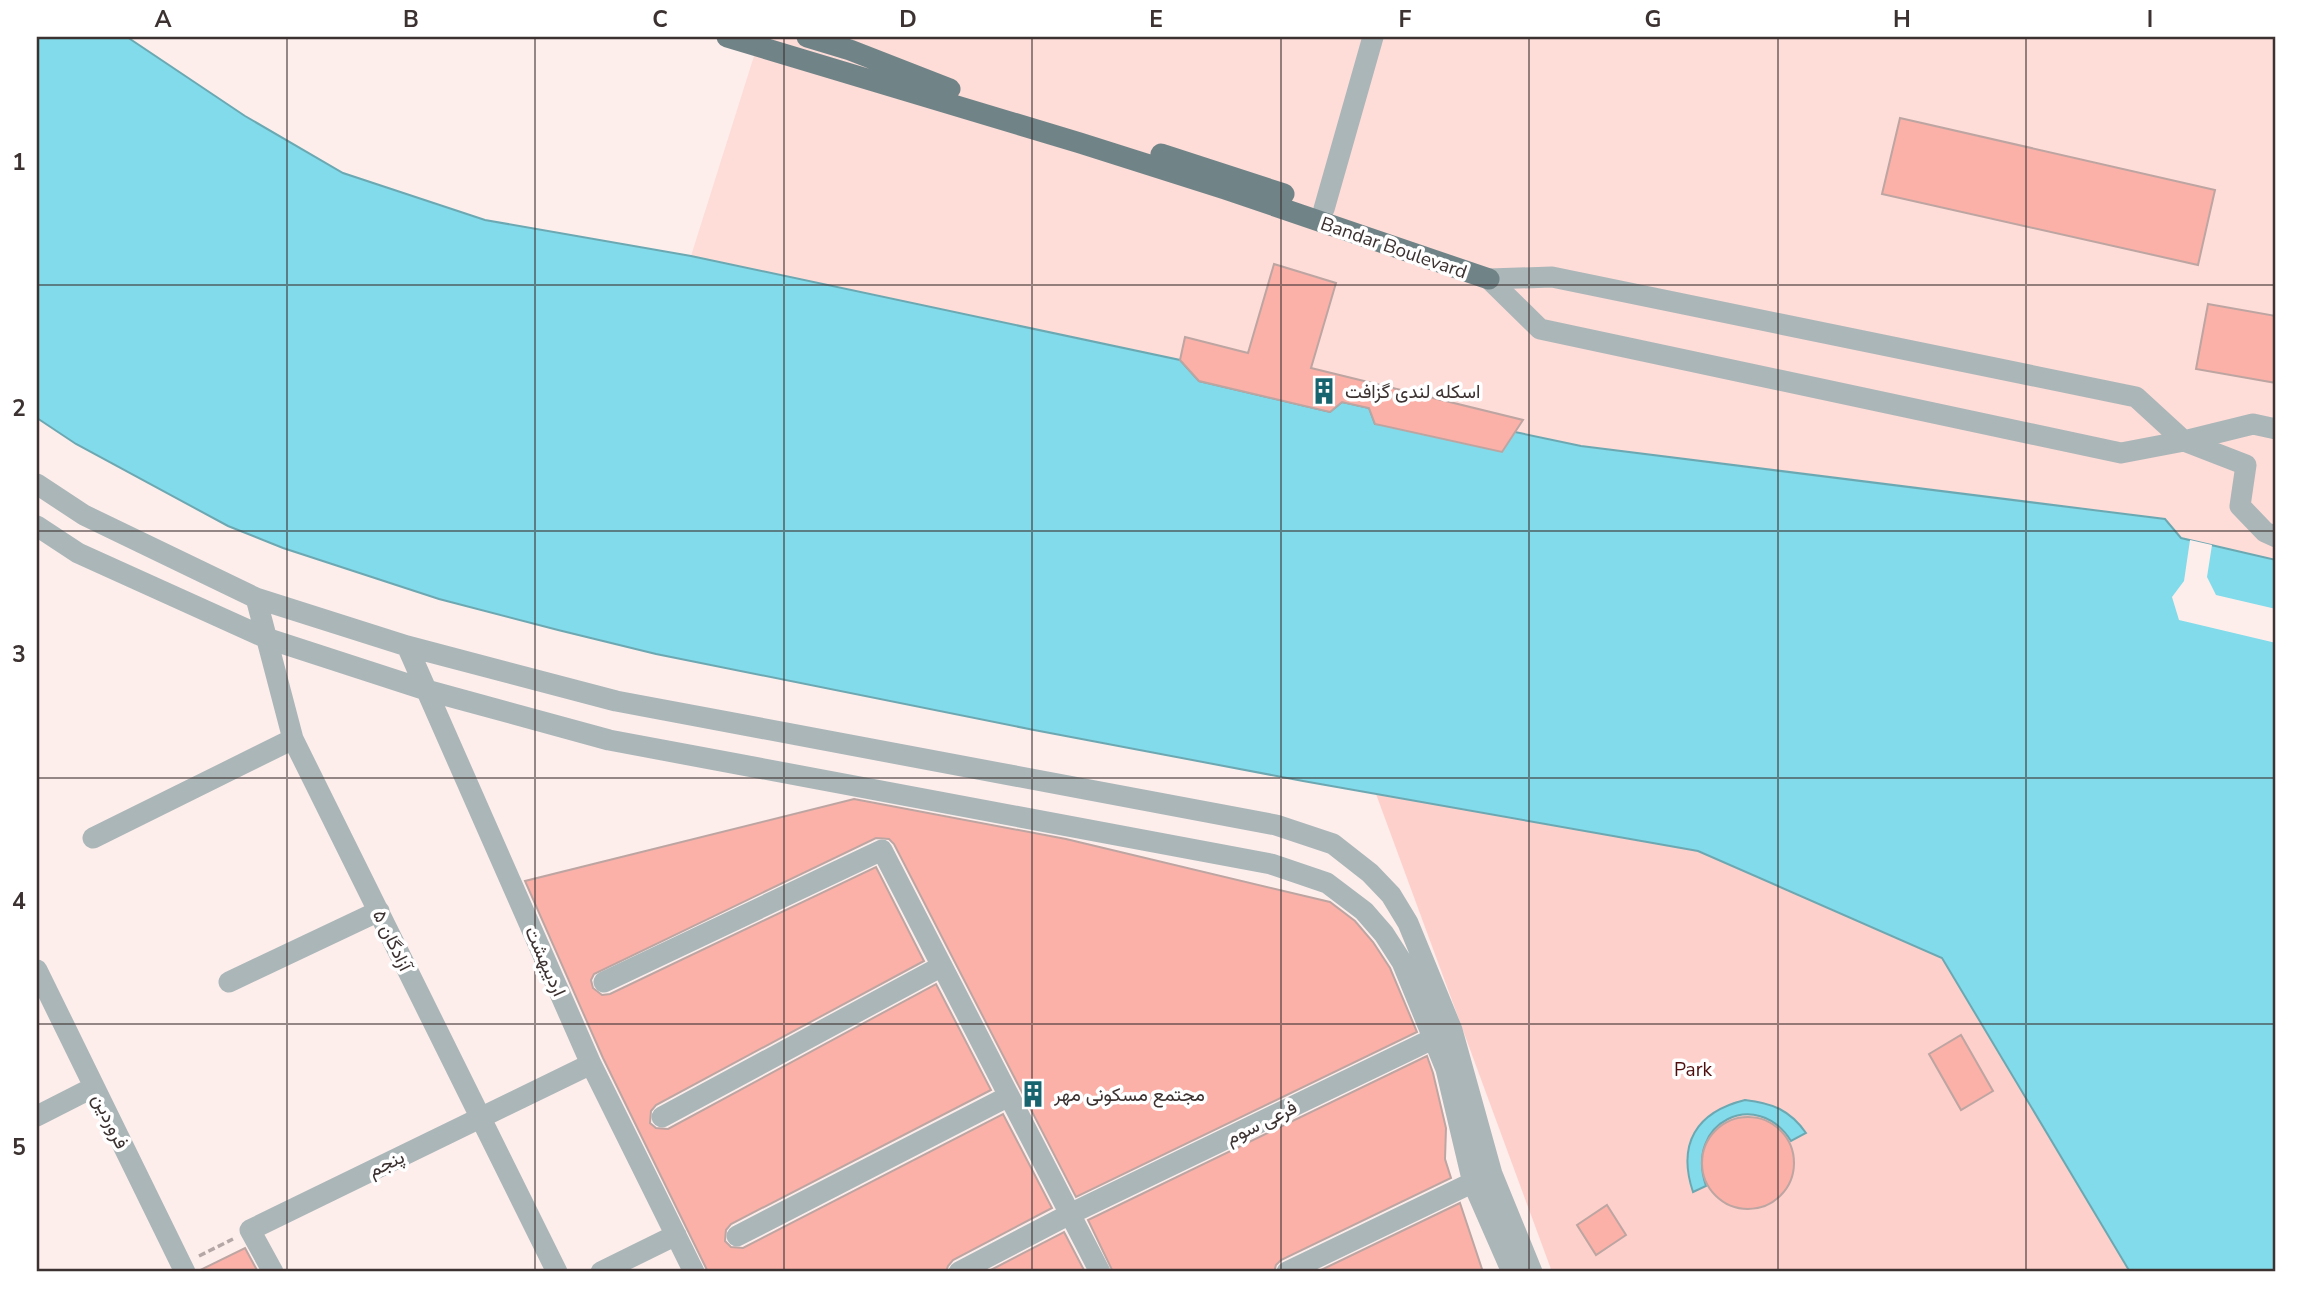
<svg xmlns="http://www.w3.org/2000/svg" width="2313" height="1309" font-family="'Nunito Sans',Vazirmatn,sans-serif">
  <rect width="100%" height="100%" fill="#fdeeec"/>
  <path fill="#fedcd8" d="M760,37H2276V560L2181,538L2165,519L1581,446L1515,432L1522,420L1185,337L1180,360L691,256Z"/>
  <path fill="#fed0cb" d="M1376,794L1698,851L1942,958L2130,1272H1552Z"/>
  <path fill="#81dbea" stroke="#6ca8b2" stroke-width="2" d="M37,37H127L245,116L343,173L485,220L691,256L1180,360L1199,381L1330,412L1342,402L1369,408L1375,424L1515,432L1581,446L2165,519L2181,538L2276,560V1272H2130L1942,958L1698,851L1303,781L1034,730L656,654L558,630L439,599L283,548L228,526L76,444L37,418Z
    M1745,1100C1772,1103 1790,1110 1806,1133L1791,1141C1757,1087 1684,1122 1706,1186L1693,1192C1677,1144 1696,1112 1745,1100Z
    M1727 1165a23 23 0 1 1 46 0a23 23 0 1 1-46 0Z"/>
  <path fill="#fdeeec" d="M2190,540L2212,545L2207,577L2216,595L2276,609V643L2179,620L2172,597L2184,581Z"/>
  <path fill="#fbb0a8" stroke="#bda5a2" stroke-width="2" d="M1900,118L2215,190L2198,265L1882,194Z
    M1274,264L1336,283L1311,368L1523,420L1502,452L1375,424L1369,408L1342,402L1330,412L1199,381L1180,360L1185,337L1248,353Z
    M2208,304L2276,316V383L2196,369Z
    M854,799L1066,839L1330,902L1355,921L1373,942L1390,968L1417,1032L1076,1197L894,844L889,839L876,838L594,974L591,980L593,988L602,995L610,994L876,867L924,961L656,1105L651,1111L650,1123L656,1128L668,1129L936,984L991,1090L731,1224L726,1230L725,1241L731,1247L743,1248L1003,1114L1052,1208L953,1260L948,1266L946,1272H708L603,1058L525,881Z
    M1961,1035L1993,1091L1961,1110L1929,1054Z
    M1427,1056L1433,1073L1446,1128L1445,1159L1451,1178L1281,1260L1276,1265L1274,1272H1113L1088,1220Z
    M1702 1163a46 46 0 1 1 92 0a46 46 0 1 1-92 0Z
    M1460,1203L1483,1272H1317Z
    M1607,1205L1626,1235L1596,1255L1577,1225Z
    M1064,1232L1085,1272H987Z
    M245,1248L258,1272H198V1271Z"/>
  <g fill="none" stroke-linecap="round" stroke-linejoin="round">
    <path stroke="#b4a7a5" stroke-width="3.5" stroke-dasharray="7 3.5" stroke-linecap="butt" d="M199,1256L233,1239"/>
    <path stroke="#abb6b8" stroke-width="21" d="M1324,209L1373,37
      M1552,277L2136,397L2184,441L2121,453L1540,329L1489,279Z
      M2184,441L2246,465L2240,506L2265,532L2276,537
      M2184,441L2253,424L2276,429
      M37,484L84,515L256,598L407,646L616,701L1276,825L1333,844L1370,873L1391,895L1408,923L1452,1030L1492,1174L1532,1272
      M37,526L78,553L266,638L426,690L609,740L1271,864L1327,883L1364,911L1384,934L1402,962L1446,1069L1473,1183L1512,1272
      M256,598L293,739L557,1272
      M407,646L591,1064L694,1272
      M93,838L293,739
      M37,970L185,1272
      M229,982L379,911
      M604,982L882,850L1100,1272
      M37,1116L94,1087
      M662,1117L942,966
      M737,1236L1009,1096
      M273,1272L250,1230L591,1064
      M601,1272L676,1235
      M959,1272L1070,1214L1447,1032
      M1287,1272L1484,1177"/>
    <path stroke="#708487" stroke-width="21" d="M727,37L1080,143L1225,189L1489,279
      M807,37L850,50L950,89
      M1161,154L1284,194"/>
  </g>
  <path fill="none" stroke="#3c3231" stroke-width="2" stroke-opacity="0.55" d="M287,37V1272M535,37V1272M784,37V1272M1032,37V1272M1281,37V1272M1529,37V1272M1778,37V1272M2026,37V1272M37,285H2276M37,531H2276M37,778H2276M37,1024H2276"/>
  <defs>
    <symbol id="building-bare" viewBox="-9 -9 18 18"><path d="M-4-6H4V6H1V3H-1V6H-4ZM-2.5-4.3h1.7v1.8h-1.7ZM.8-4.3h1.7v1.8H.8ZM-2.5-1h1.7V.8h-1.7ZM.8-1h1.7V.8H.8Z" fill="#17636e" stroke="#fff" stroke-width="2.5" paint-order="stroke"/></symbol>
  </defs>
  <g fill-rule="evenodd">
    <use href="#building-bare" x="1305" y="372" width="38" height="38"/>
    <use href="#building-bare" x="1014" y="1075" width="38" height="38"/>
  </g>
  <g text-anchor="middle" stroke-width="7" stroke-linejoin="round" paint-order="stroke">
    <g font-size="19" fill="#3c3231" stroke="#fff">
      <text transform="translate(1394 247) rotate(19)" y="7">Bandar Boulevard</text>
      <text transform="translate(393 940) rotate(64)" y="7">آزادگان ۵</text>
      <text transform="translate(546 961) rotate(66)" y="7">اردیبهشت</text>
      <text transform="translate(111 1121) rotate(64)" y="7">فروردین</text>
      <text transform="translate(1261 1122) rotate(-26)" y="7">فرعی سوم</text>
      <text transform="translate(386 1163) rotate(-26)" y="7">پنجم</text>
    </g>
    <g font-size="19" fill="#3c3231" stroke="#fff" text-anchor="start">
      <text x="1345" y="398">اسکله لندی گزافت</text>
      <text x="1054" y="1101">مجتمع مسکونی مهر</text>
    </g>
    <g font-size="19" fill="#4e0d0d" stroke="#fff">
      <text x="1693" y="1076">Park</text>
    </g>
  </g>
  <rect width="2313" height="1309" fill="none" stroke="#ffffff" stroke-width="77"/>
  <rect x="38" y="38" width="2236" height="1232" fill="none" stroke="#3c3231" stroke-width="2.5"/>
  <g font-size="23" text-anchor="middle" font-weight="bold" fill="#3c3231">
    <text x="163" y="27">A</text>
    <text x="411" y="27">B</text>
    <text x="660" y="27">C</text>
    <text x="908" y="27">D</text>
    <text x="1156" y="27">E</text>
    <text x="1405" y="27">F</text>
    <text x="1653" y="27">G</text>
    <text x="1902" y="27">H</text>
    <text x="2150" y="27">I</text>
    <text x="19" y="170">1</text>
    <text x="19" y="416">2</text>
    <text x="19" y="662">3</text>
    <text x="19" y="909">4</text>
    <text x="19" y="1155">5</text>
  </g>
</svg>
